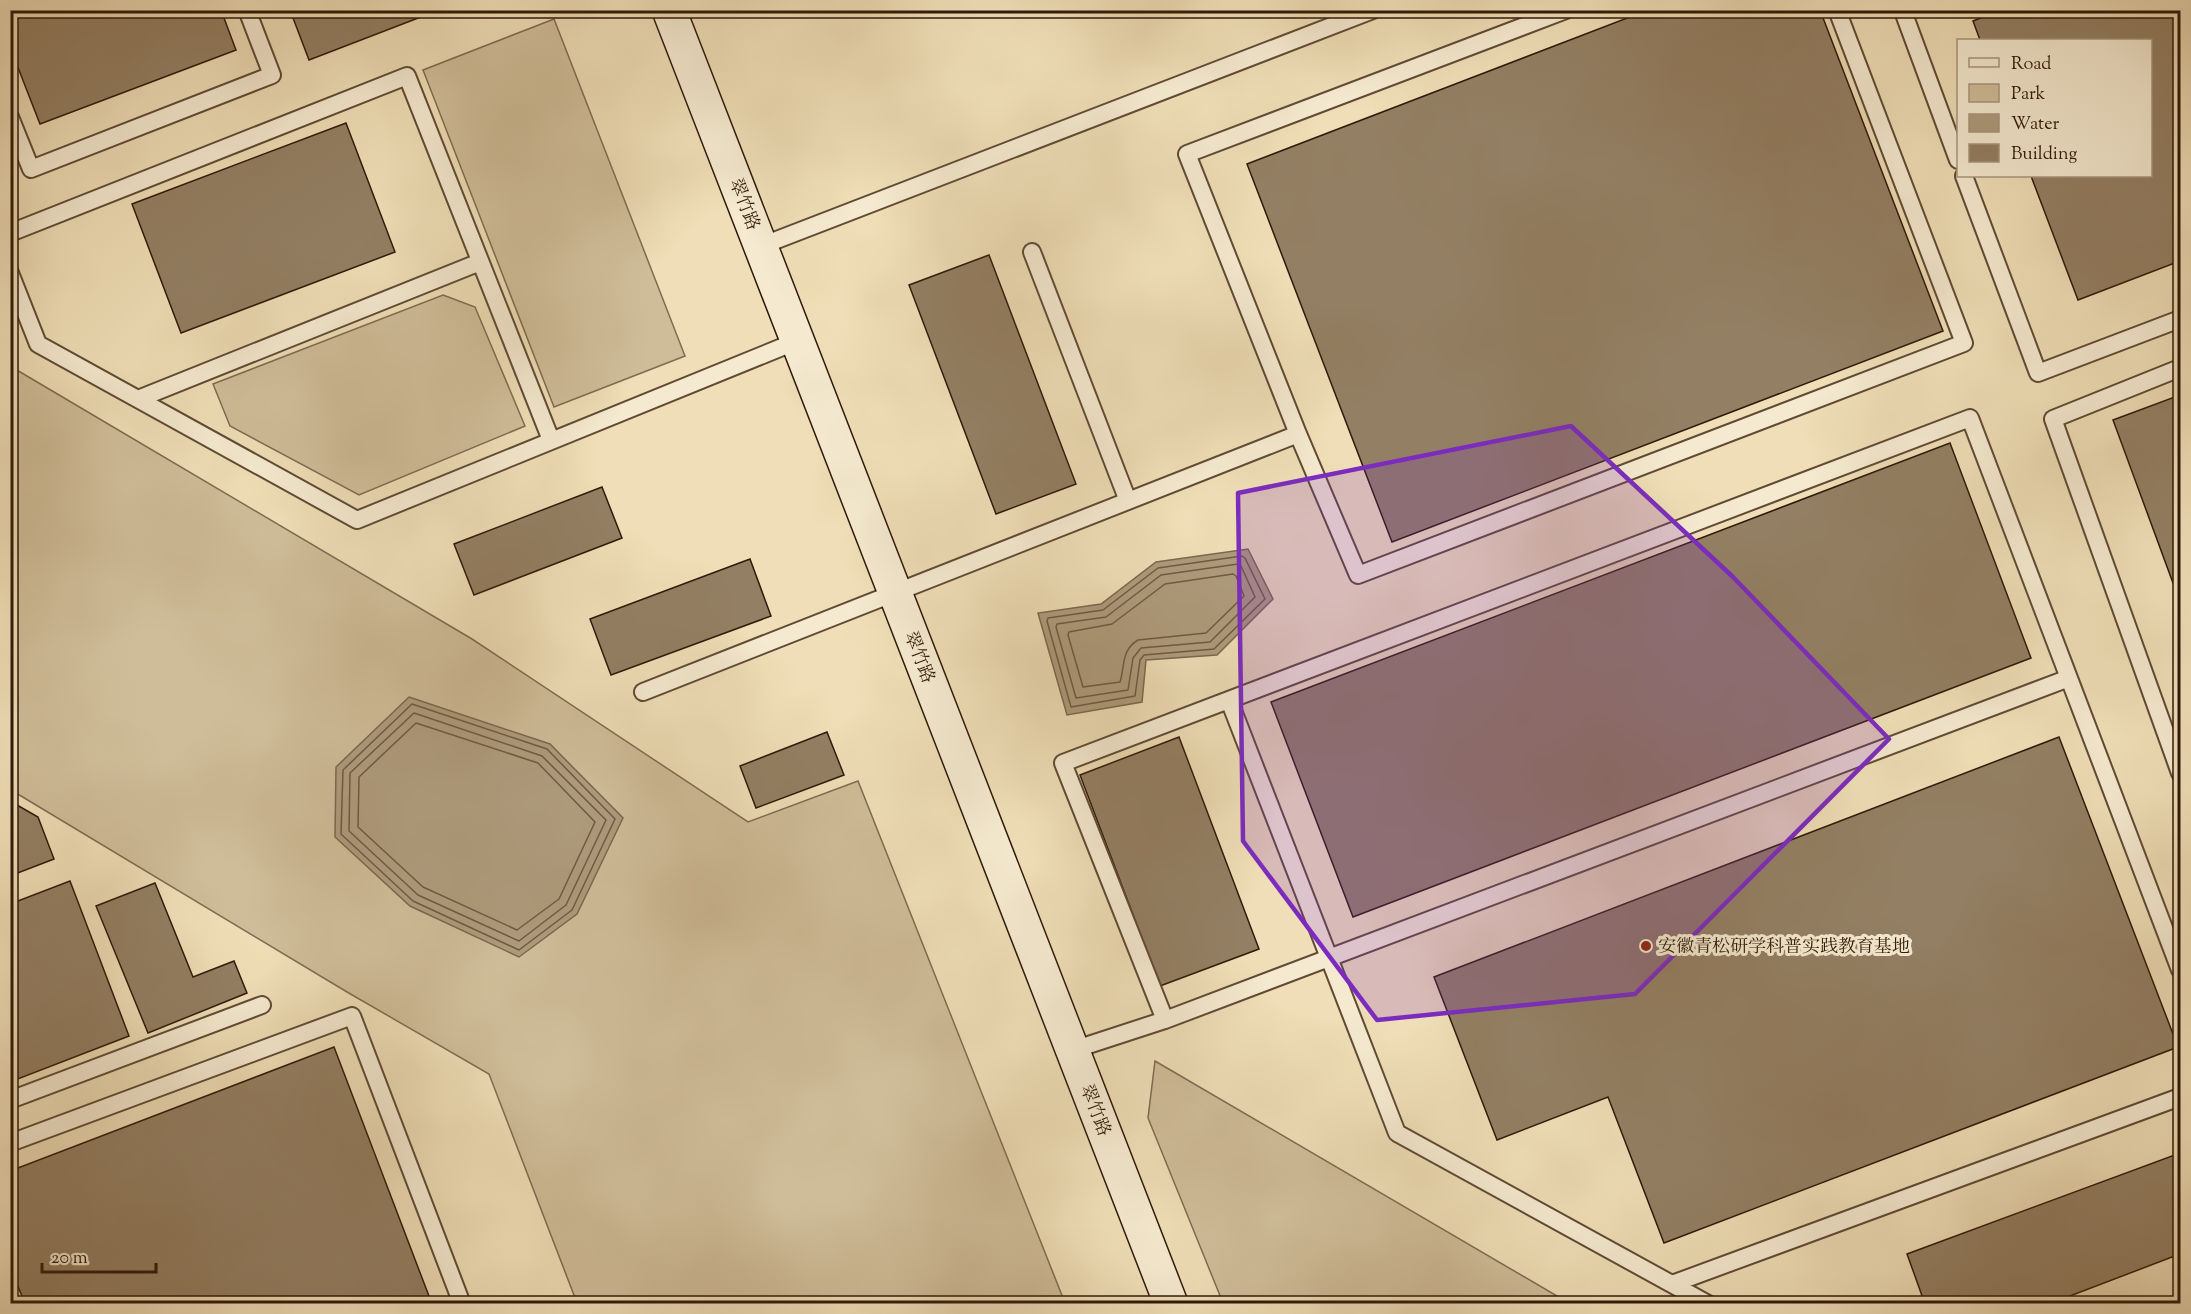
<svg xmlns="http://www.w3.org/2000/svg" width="2191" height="1314" font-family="'Sorts Mill Goudy','Noto Serif SC',serif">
  <rect width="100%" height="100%" fill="#efdeb7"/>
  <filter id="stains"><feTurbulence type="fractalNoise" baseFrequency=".00333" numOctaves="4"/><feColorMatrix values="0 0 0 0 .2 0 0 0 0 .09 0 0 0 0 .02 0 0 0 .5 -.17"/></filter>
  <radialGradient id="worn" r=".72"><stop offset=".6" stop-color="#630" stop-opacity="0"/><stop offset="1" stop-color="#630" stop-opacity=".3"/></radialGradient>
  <path fill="#cfbd99" stroke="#806b51" stroke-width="1.5" d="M554,19L685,356L554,407L423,70Z
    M443,295L475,307L525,426L359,495L230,426L213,384Z
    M10,366L472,639L748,822L858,781L1065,1303H577L489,1074L347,992L11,790Z
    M1155,1061L1569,1303H1223L1148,1118Z"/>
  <path fill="#ae9b7c" stroke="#7c674e" stroke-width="1.5" d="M1248,549L1273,599L1217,655L1146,660L1142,702L1067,715L1038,613L1101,604L1156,562Z
    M409,697L550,744L623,818L577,914L519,957L410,906L335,837L336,767Z"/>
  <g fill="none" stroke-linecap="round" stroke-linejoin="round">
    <path stroke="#6f5a42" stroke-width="1.5" d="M1242,556L1245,558L1265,599L1214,649L1144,655L1140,660L1135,696L1071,707L1047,621L1048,618L1103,610L1158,568Z
      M1238,564L1241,566L1255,597L1210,642L1141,648L1133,658L1128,690L1076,698L1056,627L1057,624L1106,617L1161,575Z
      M1233,574L1236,576L1244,596L1206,633L1138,640C1121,650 1125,666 1120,682L1083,687L1068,635L1069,632L1112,624L1165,584Z
      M412,704L547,749L615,819L572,910L519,950L413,901L341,834L343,770Z
      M414,713L542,756L606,820L566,905L519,941L418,895L349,831L350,773Z
      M416,723L538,763L595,822L559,899L517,930L423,887L358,827L359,777Z"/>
  </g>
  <path fill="#937f63" stroke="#301909" stroke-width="1.5" d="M10,10H221L236,50L40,124L10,47Z
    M290,10H439L309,60Z
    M1648,10H1820L1943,331L1392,542L1247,164Z
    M2001,10H2180V261L2078,300L2031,176H2150V40H1980L1973,21Z
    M346,123L395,252L181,333L132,204Z
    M989,255L1076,484L996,514L909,285Z
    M2180,395V602L2113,420Z
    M1950,443L2031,658L1353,917L1271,702Z
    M602,487L622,538L474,595L454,544Z
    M750,559L771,616L611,675L590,619Z
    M827,732L844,775L756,808L740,766Z
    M1179,737L1259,949L1160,986L1080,775Z
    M2059,737L2178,1047L1664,1243L1608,1097L1497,1140L1434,977Z
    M10,801L38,817L54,859L10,876Z
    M70,881L129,1036L10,1082V904Z
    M155,883L193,977L234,961L247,993L148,1033L96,906Z
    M334,1047L432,1304H25L10,1266V1171Z
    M2180,1153V1254L2049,1304H1925L1907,1254Z"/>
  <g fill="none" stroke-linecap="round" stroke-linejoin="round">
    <defs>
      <path id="lane" d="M1566,10L1187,154L1298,434L1358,575L1964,343L1837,10
        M1906,10L1904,14L1958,160
        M10,117L31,169L272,75L247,10
        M1964,176L2038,373L2180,319
        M10,233L407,76L551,440
        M761,246L1373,10
        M1032,252L1128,501
        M10,273L38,344L357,520L797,341
        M2180,368L2053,419L2180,773
        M138,399L480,262
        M2069,678L1165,1020L1063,763L1970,418L2180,970
        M643,692L1298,434
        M1229,700L1397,1133L1708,1304
        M1073,1050L1165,1020
        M10,1100L262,1005
        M10,1143L352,1016L462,1304
        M1672,1284L2180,1097"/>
      <path id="secondary" d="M669,10L1171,1304"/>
    </defs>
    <use href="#lane" stroke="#604a34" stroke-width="20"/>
    <use href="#secondary" stroke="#301909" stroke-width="36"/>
    <use href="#lane" stroke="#f5ead0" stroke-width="16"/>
    <use href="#secondary" stroke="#f5ead0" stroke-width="33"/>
  </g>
  <path fill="#7b2cbf" fill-opacity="0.2" stroke="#7b2cbf" stroke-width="4.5" stroke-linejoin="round" d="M1571,426L1732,576L1889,739L1635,994L1377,1020L1243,841L1238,493Z"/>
  <circle fill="#8f2418" stroke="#f5ead0" stroke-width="2" cx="1646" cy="946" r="6"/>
  <g text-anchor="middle" stroke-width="6" stroke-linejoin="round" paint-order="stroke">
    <g font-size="18" fill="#301909" stroke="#f5ead0">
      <text transform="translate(745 204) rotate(69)" y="6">翠竹路</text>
      <text transform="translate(920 657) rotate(69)" y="6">翠竹路</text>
      <text transform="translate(1096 1110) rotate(69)" y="6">翠竹路</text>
    </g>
    <g font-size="18" fill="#301909" stroke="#f5ead0" text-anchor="start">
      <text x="1658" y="952">安徽青松研学科普实践教育基地</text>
    </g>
  </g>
  <rect width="2191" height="1314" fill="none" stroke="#efdeb7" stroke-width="36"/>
  <rect x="12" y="12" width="2167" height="1290" fill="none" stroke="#301909" stroke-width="3"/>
  <rect x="18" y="18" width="2155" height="1278" fill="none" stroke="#301909" stroke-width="1.5"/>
  <rect x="1957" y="39" width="195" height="138" fill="#f5ead0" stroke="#a69680" stroke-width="1.5"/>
  <rect x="1969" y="58" width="30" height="9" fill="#f5ead0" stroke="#a69680" stroke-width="1.5"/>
  <text x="2011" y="69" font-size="18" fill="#301909">Road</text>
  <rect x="1969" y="84" width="30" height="18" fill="#cfbd99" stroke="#a69680" stroke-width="1.5"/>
  <text x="2011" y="99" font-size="18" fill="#301909">Park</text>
  <rect x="1969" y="114" width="30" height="18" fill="#ae9b7c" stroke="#a69680" stroke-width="1.5"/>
  <text x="2011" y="129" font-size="18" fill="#301909">Water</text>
  <rect x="1969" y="144" width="30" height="18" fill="#937f63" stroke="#a69680" stroke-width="1.5"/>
  <text x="2011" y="159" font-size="18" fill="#301909">Building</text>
  <path d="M42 1263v9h114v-9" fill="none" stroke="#301909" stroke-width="3"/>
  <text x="51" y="1263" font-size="18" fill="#301909" stroke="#f5ead0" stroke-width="4.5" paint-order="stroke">20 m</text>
  <rect width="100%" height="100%" filter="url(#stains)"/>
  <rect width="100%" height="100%" fill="url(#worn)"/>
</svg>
